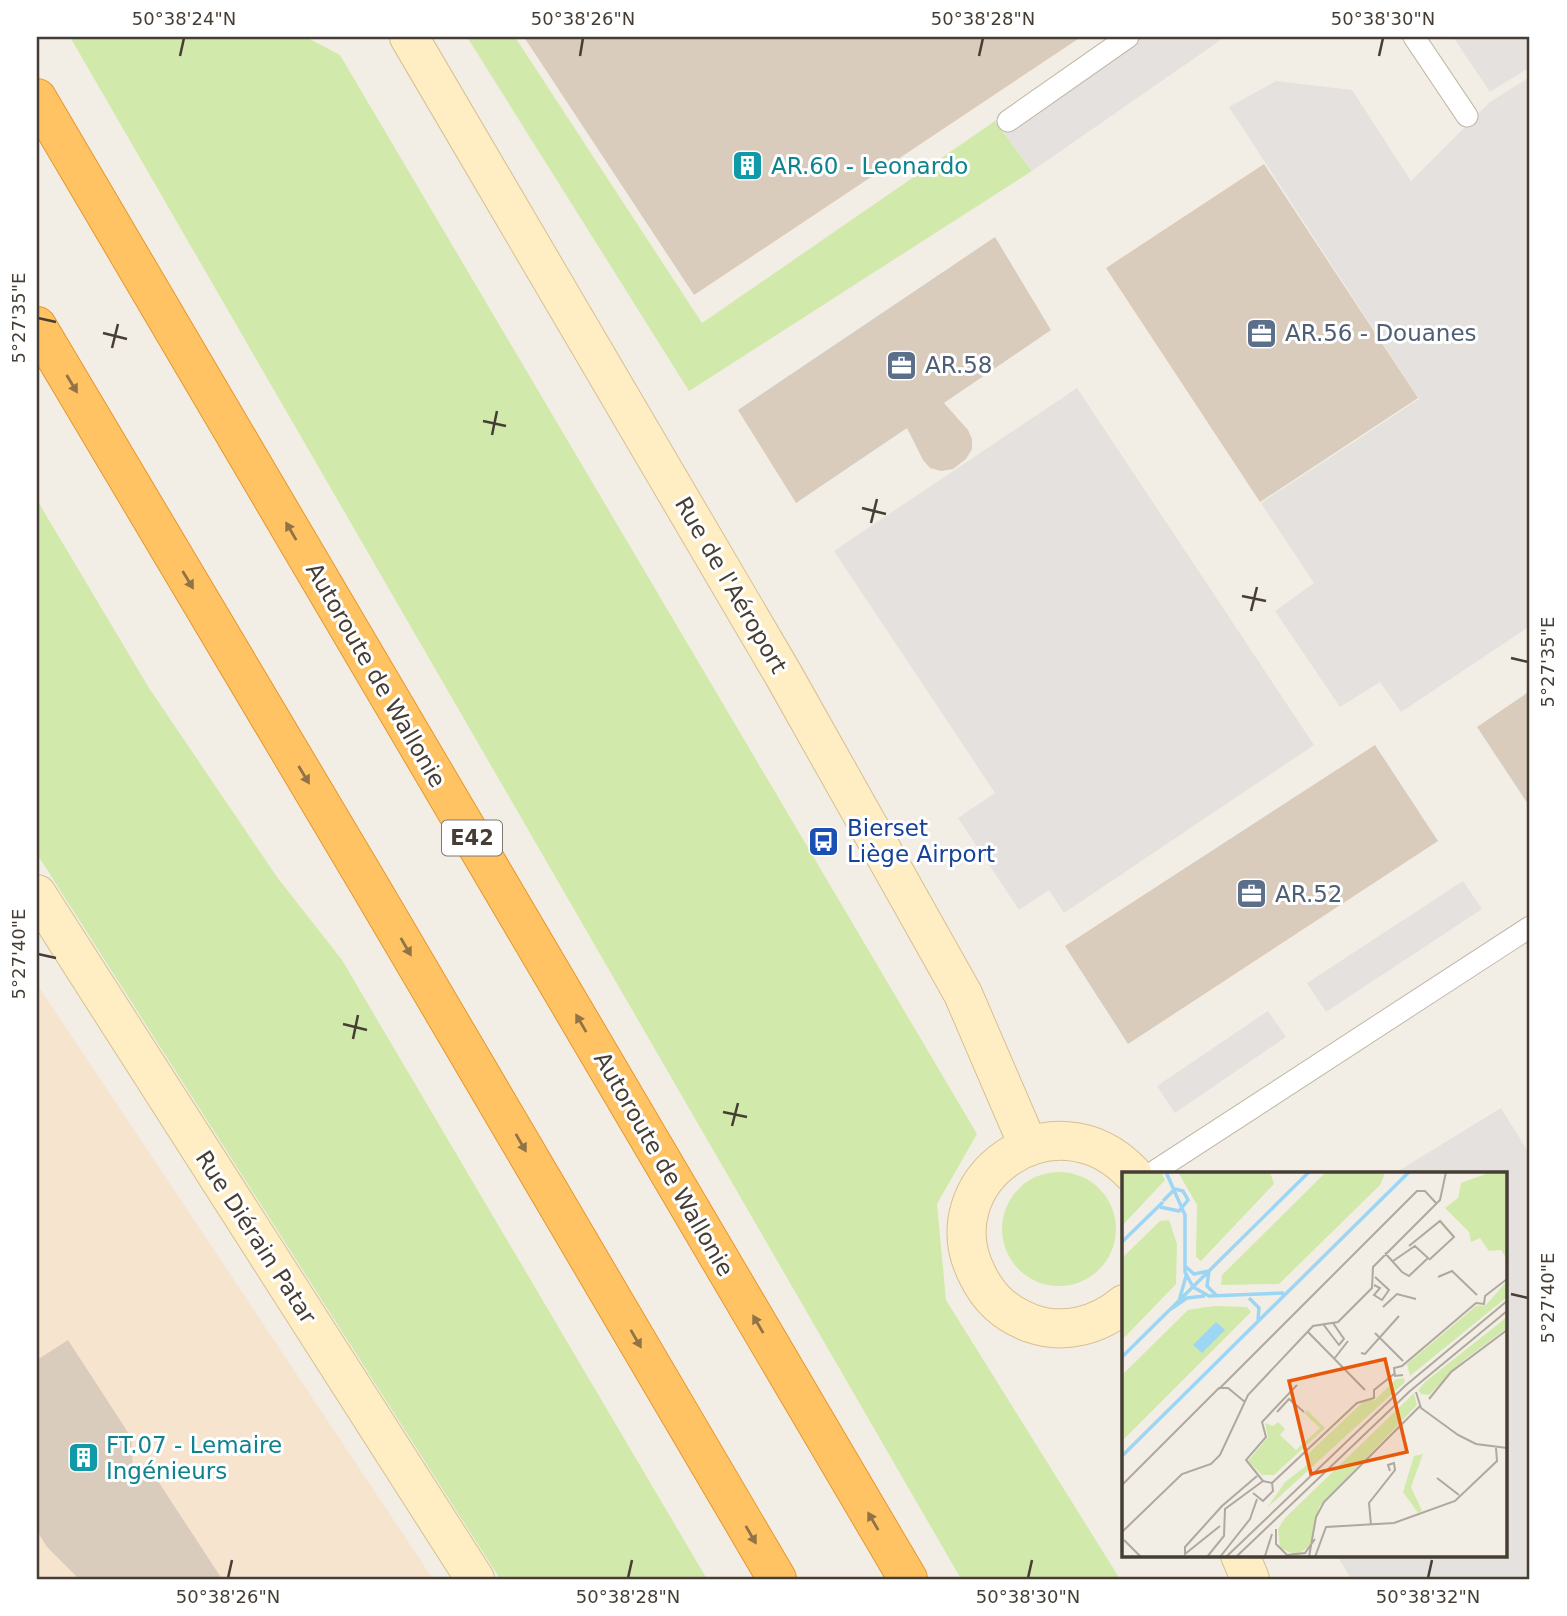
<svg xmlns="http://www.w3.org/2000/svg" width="1567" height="1616" font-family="'DejaVu Sans',sans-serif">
  <rect width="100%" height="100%" fill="#f3eee5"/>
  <path fill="#f7e4cf" d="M37,984L433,1579H37Z"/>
  <path fill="#d1eaab" d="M70,37H306L340,55L977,1134L937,1204L946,1300L1120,1579H961Z
    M467,37H515L702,323L995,121L1032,171L689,391Z
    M37,500L149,688L277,877L342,960L707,1579H500L37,854Z
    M1002 1229a57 57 0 1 1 114 0a57 57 0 1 1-114 0Z"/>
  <path fill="#e4e1de" d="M1114,37H1225L1032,171L995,121Z
    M1453,37H1530V67L1490,92Z
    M1530,77V626L1401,712L1380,682L1340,707L1275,611L1314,583L1261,503L1419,399L1229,107L1276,81L1352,90L1411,181L1490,102Z
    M1077,388L1314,745L1064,913L1049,890L1019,910L958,818L995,793L834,551Z
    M1463,881L1482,909L1326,1012L1307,983Z
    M1268,1011L1286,1037L1175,1113L1157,1086Z
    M1501,1108L1530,1155V1579H1351L1337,1555H1506V1173H1395Z"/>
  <path fill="#d9ccbd" d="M524,37H1081L694,295Z
    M1264,164L1418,398L1260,502L1106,268Z
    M995,237L1051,330L944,403L968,430L972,439V449L966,459L953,469L941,471L930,468L923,460L907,428L796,503L738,410Z
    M1530,691V807L1477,727Z
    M1375,745L1438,841L1128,1044L1065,946Z
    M68,1340L131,1437L133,1470L154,1475L222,1579H79L47,1547L37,1531V1360Z"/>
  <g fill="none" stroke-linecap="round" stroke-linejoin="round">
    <defs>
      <path id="lane" d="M1414,37L1467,116
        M1008,121L1128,37
        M1152,1173L1530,927"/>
      <path id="secondary" d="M409,37L783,674L868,825L963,994L1028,1145
        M37,894L475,1579
        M1124,1304C1098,1326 1063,1335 1030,1323C1005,1313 989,1299 977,1274C930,1181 1053,1091 1132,1173
        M1240,1555L1250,1579"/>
      <path id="highway" d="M37,98L908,1579
        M37,326L371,888L777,1579"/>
    </defs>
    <use href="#lane" stroke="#c2b8aa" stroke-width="23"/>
    <use href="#secondary" stroke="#d6c092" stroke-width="40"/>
    <use href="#highway" stroke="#e6972d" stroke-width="40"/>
    <use href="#lane" stroke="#fff" stroke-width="21"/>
    <use href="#secondary" stroke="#ffedc3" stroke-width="38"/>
    <use href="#highway" stroke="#ffc364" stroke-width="38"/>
  </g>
  <defs><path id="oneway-solid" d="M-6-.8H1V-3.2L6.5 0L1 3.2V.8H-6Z" transform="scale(1.75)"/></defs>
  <g fill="#907347">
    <use href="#oneway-solid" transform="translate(72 384) rotate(59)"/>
    <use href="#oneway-solid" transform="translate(291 531) rotate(-120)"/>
    <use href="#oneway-solid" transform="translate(188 580) rotate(59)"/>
    <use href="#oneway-solid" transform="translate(304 775) rotate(59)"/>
    <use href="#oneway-solid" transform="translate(406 947) rotate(60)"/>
    <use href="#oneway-solid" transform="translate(581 1023) rotate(-120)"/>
    <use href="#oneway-solid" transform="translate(521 1143) rotate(60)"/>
    <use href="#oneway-solid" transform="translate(758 1324) rotate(-120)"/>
    <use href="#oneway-solid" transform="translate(636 1339) rotate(60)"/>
    <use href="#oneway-solid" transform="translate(873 1521) rotate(-120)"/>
    <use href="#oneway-solid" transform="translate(751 1535) rotate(60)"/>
  </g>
  <path fill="none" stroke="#463e34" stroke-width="2.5" d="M180,56L184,38M580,56L583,38M979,56L983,38M1379,56L1383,38M38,318L56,322M103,333L127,339M112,348L118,324M483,421L506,426M492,435L497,411M862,508L886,514M871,523L877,499M1242,596L1266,601M1251,611L1257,587M1511,658L1528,662M38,954L56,958M343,1024L367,1030M353,1039L358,1015M723,1112L747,1117M732,1126L738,1103M1511,1294L1528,1298M228,1578L232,1560M628,1578L632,1560M1028,1578L1032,1560M1428,1578L1432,1560"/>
  <defs>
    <symbol id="building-square" viewBox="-11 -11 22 22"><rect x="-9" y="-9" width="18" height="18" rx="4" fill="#0f9aa8" stroke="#fff"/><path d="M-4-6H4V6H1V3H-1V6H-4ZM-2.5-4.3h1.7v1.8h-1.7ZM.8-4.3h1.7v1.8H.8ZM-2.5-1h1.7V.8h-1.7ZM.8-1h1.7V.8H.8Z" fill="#fff"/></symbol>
    <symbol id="office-square" viewBox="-11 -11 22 22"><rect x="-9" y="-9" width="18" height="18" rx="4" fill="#5c6f8a" stroke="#fff"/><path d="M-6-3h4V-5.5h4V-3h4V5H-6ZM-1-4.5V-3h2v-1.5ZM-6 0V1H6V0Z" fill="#fff"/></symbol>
    <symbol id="bus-square" viewBox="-11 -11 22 22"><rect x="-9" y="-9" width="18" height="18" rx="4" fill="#1a4fb4" stroke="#fff"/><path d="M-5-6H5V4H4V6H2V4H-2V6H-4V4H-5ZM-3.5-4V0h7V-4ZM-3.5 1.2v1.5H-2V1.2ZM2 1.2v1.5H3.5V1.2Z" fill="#fff"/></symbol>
  </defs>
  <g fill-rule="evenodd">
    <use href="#building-square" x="730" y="148" width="35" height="35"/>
    <use href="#office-square" x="1244" y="316" width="35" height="35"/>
    <use href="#office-square" x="884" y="348" width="35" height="35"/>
    <use href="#bus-square" x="806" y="824" width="35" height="35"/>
    <use href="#office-square" x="1234" y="876" width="35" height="35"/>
    <use href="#building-square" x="66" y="1440" width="35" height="35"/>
  </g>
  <g text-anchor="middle" stroke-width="6" stroke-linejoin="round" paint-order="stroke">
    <rect fill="#fff" stroke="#7e7871" stroke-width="2" x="442" y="820.5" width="60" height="35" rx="5"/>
    <g font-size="21" font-weight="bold" fill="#463e34">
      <text x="472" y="845">E42</text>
    </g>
    <g font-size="23" fill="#0d838f" stroke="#fff" text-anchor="start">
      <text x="771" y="174">AR.60 - Leonardo</text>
      <text x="106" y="1453">FT.07 - Lemaire<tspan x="106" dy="26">Ingénieurs</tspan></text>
    </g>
    <g font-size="23" fill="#4e5e75" stroke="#fff" text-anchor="start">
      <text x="1285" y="341">AR.56 - Douanes</text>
      <text x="925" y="373">AR.58</text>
      <text x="1275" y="902">AR.52</text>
    </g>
    <g font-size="23" fill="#463e34" stroke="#fff">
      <text transform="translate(731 585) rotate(60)" y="8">Rue de l'Aéroport</text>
      <text transform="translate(376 675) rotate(60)" y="8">Autoroute de Wallonie</text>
      <text transform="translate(664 1164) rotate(60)" y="8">Autoroute de Wallonie</text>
      <text transform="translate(256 1237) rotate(57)" y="8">Rue Diérain Patar</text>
    </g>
    <g font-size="23" fill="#164399" stroke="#fff" text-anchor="start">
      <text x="847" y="836">Bierset<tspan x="847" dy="26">Liège Airport</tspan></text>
    </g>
  </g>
  <g transform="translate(1122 1172)">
    <rect width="385" height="385" fill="#f3eee5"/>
    <path d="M0,0H39L43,8L0,54ZM56,0H148L152,12L79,89L74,85L75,33ZM204,0H261L262,4L258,13L157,112L99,113L100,103ZM369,0H385V87L379,78L367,79L358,66L349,70L347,60L323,36L336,26L339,11ZM47,48L55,72L54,112L0,168V86L38,49ZM385,109V125L288,204L285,192L354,134L364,133ZM92,134L125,135L129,140L0,269V203L66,138ZM385,145V156L342,188L307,223L299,222L296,218L303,210ZM282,206L283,210L145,336L163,310L184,294L187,281L243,228H253L274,207ZM292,221L295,233L197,335L188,374L174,383L158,376L156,357L163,346ZM185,238L203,256L152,303H140L126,289L146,265L143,251L151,254L156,250L163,257L158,263L174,278L198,256L182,241ZM301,282L289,315L300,339L296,341L281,320L292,284Z" fill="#d1eaab"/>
    <path d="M94,150L103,158L80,181L71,173Z" fill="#9dd5f4"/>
    <path fill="none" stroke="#9dd5f4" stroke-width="3.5" d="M44,0L63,43V100L71,115L87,124L162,121M38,35L57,39L66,28L61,19L53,17L41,29M0,70L41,30M64,95L72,102L87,99L85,114L94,123M127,126L137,136L136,148M57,129L64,104M49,137L65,126L83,124M0,185L187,0M0,284L287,0"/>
    <path fill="none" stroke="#aea89e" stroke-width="2" d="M287,74L318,49L332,65L307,88M263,81L280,100L287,104L306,86L293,74L271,89M316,105L330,99L355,123M252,113L258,116L252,123L260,128L267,118L253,105M261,135L275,122L294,127M201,152L217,173L222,167L211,151M186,160L243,218M253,161L281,189M239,181L243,182L277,144M212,187L226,169M281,203L273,204L272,196L280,194L354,131L362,132L363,124L385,107M97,217L295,19H303L314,31M294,220L299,236L336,263L354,272L385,276M307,227L329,200L385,158M155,240L167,227L182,240M315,306L337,323M141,309L124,288L144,265L140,250L175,213M150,311L235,231L252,226V218L272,202M0,313L97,216H106L123,230M131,321L141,329L151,319L150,311M249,353L247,331L273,298L272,291L266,293L268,299M98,354L63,382V375L100,334L135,304M154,357V372L165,383L183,381L193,367M0,360L60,302L89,292L98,283L126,223L191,154L216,150L250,116L251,95L318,28L324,0M2,368L19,385M143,384L150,362M85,385L102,364L103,337L141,309L150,311M98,385L128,347L135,327M104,385L283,214L385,129M114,385L288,219L385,139M187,385L194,345L202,330L298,234M193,385L204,355L272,351L333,329L375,289L374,276"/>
    <path fill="#e8590c" fill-opacity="0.15" stroke="#e8590c" stroke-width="3.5" d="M263,187L285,280L189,302L167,209Z"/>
    <rect width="385" height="385" fill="none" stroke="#463e34" stroke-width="3.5"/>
  </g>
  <rect width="1567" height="1616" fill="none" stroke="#ffffff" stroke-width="77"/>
  <rect x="38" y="38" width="1490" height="1540" fill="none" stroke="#463e34" stroke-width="2.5"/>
  <g font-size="18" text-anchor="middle" fill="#463e34">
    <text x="184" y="25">50°38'24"N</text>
    <text x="583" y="25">50°38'26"N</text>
    <text x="983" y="25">50°38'28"N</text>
    <text x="1383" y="25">50°38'30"N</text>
    <text transform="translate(19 318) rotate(-90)" y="6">5°27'35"E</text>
    <text transform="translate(1548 662) rotate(-90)" y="6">5°27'35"E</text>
    <text transform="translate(19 954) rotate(-90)" y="6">5°27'40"E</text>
    <text transform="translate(1548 1298) rotate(-90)" y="6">5°27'40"E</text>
    <text x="228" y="1603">50°38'26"N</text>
    <text x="628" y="1603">50°38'28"N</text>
    <text x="1028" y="1603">50°38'30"N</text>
    <text x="1428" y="1603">50°38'32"N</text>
  </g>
</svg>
